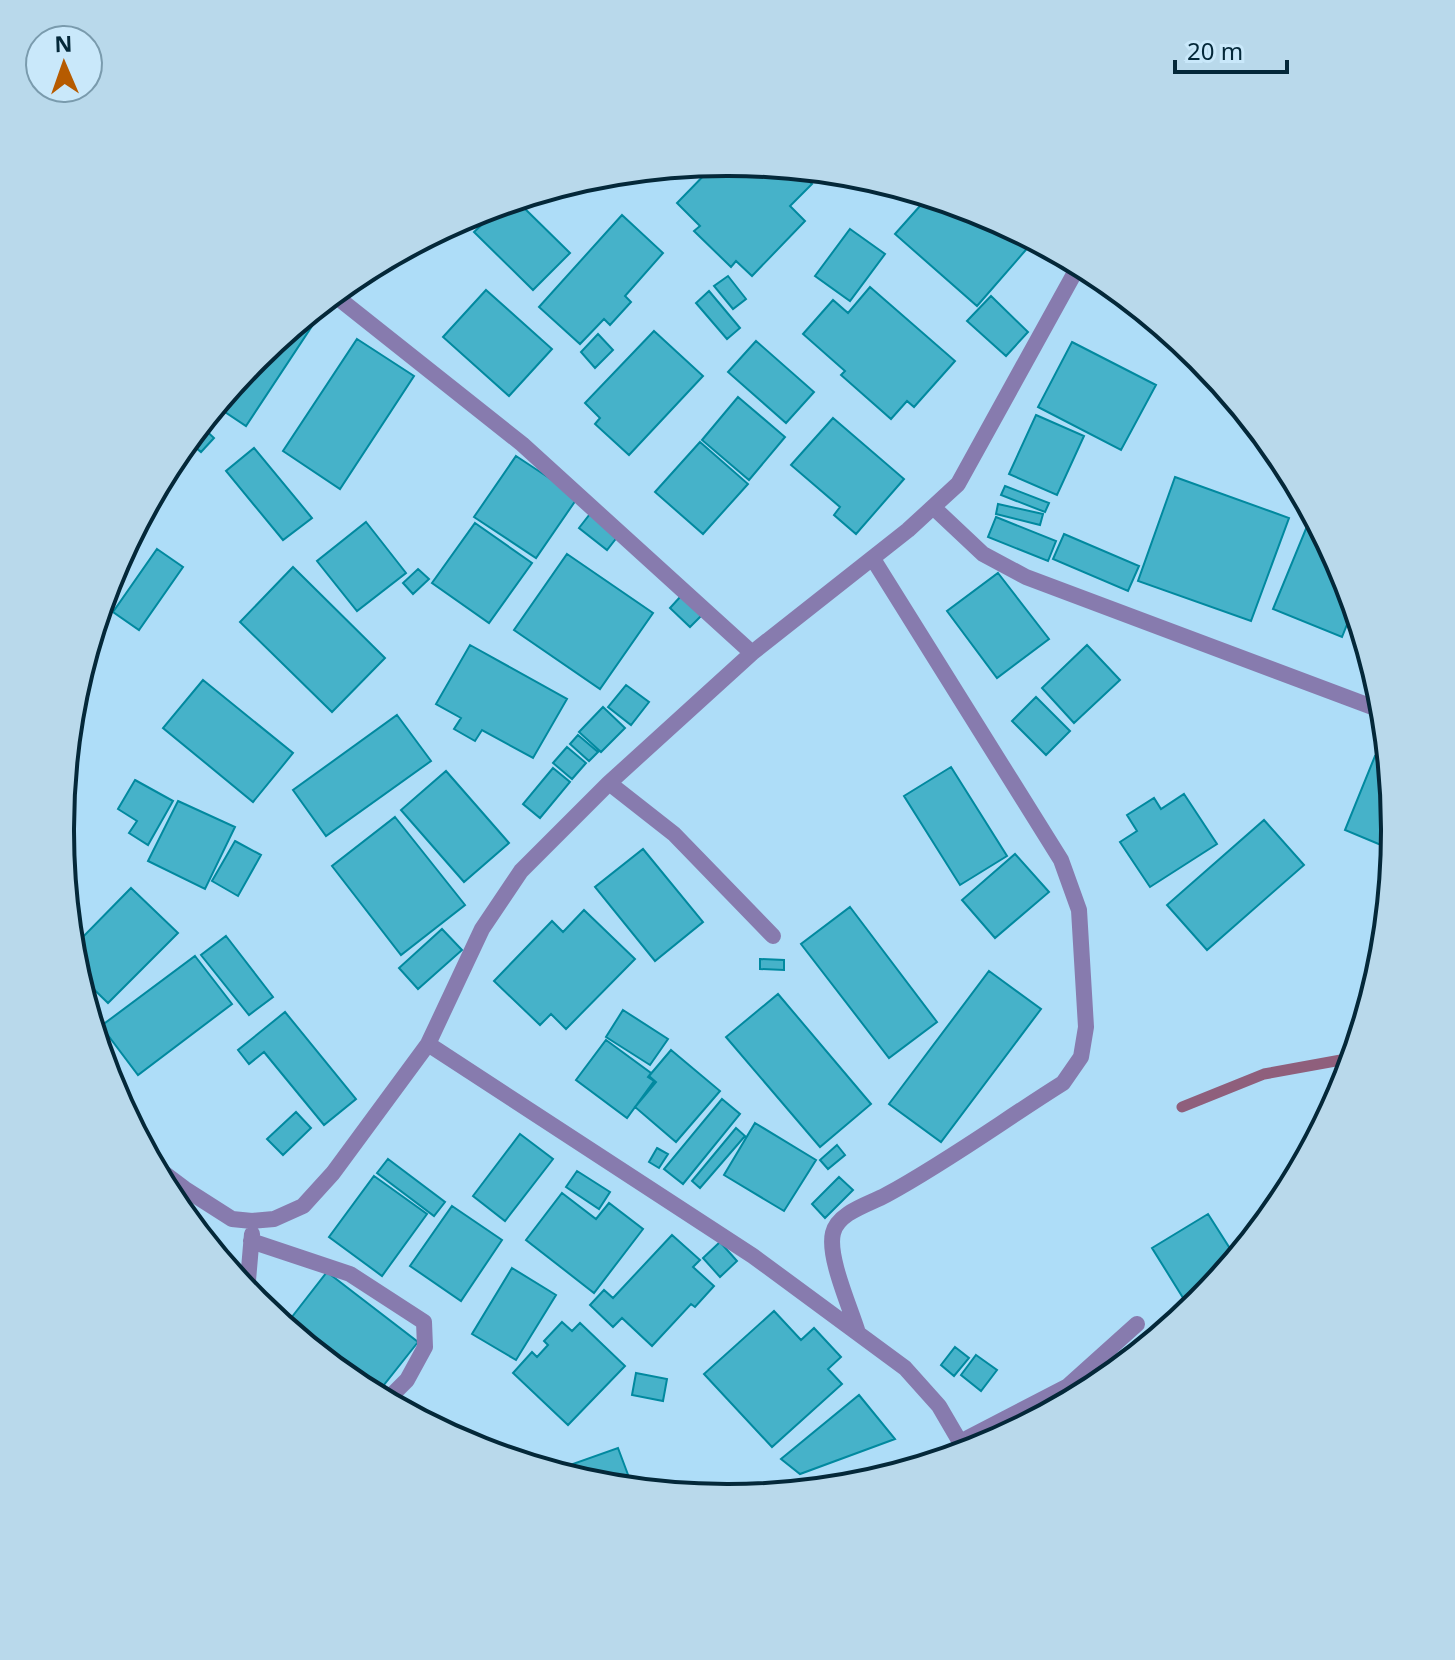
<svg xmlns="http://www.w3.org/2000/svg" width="1455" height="1660" font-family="'Noto Sans',sans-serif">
  <rect width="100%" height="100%" fill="#aeddf8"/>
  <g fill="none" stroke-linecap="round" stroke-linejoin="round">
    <path stroke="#8f5f7c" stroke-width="11" d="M1182,1107L1264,1074L1352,1058"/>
  </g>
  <path fill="#46b2c9" stroke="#01899f" stroke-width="2" d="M728,163L749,167L751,165L797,169L812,184L790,206L805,221L752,276L736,261L731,267L694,231L700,226L677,203L715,164Z
    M928,197L983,213L1017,231L1031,244L977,306L895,234Z
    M516,200L570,253L533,290L474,232L491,216L484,210Z
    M622,215L663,253L625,296L631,302L610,325L604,319L580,344L539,307Z
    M850,229L885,254L850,301L815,276Z
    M728,276L746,299L733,309L714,286Z
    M870,287L955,361L914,407L907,401L891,419L841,375L845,371L803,334L833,300L848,313Z
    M486,290L552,349L509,396L443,337Z
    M709,291L740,328L727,339L696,303Z
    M991,296L1028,332L1006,356L967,321Z
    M305,318L314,323L246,426L216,406L256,358Z
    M654,331L703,376L629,455L595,424L600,418L585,403Z
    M598,334L613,350L595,368L581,352Z
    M357,339L414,376L340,489L283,451Z
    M756,341L814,392L786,423L728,372Z
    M1072,342L1156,385L1121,450L1038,407Z
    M738,397L785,437L749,480L702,440Z
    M1036,415L1084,436L1057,495L1009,474Z
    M833,418L904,479L856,534L834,515L840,507L791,465Z
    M200,425L214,438L201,452L188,441Z
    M700,442L748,484L703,534L655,492Z
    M254,448L312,518L283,540L226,471Z
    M516,456L578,497L536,558L474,517Z
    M1175,477L1289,518L1251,621L1138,581Z
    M1005,486L1049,503L1045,512L1001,495Z
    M998,504L1043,514L1040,525L996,514Z
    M590,514L618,536L607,550L579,528Z
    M1312,514L1344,575L1354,607L1342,637L1273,609Z
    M996,517L1056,541L1048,561L988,537Z
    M366,522L406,573L357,611L317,561Z
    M475,523L532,563L489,623L432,583Z
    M1064,534L1139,566L1128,591L1053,559Z
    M157,549L183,567L139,630L113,612Z
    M567,554L653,613L600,689L514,630Z
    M293,567L385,658L332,712L240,622Z
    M418,569L429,579L413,594L403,583Z
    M998,573L1049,639L997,678L947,611Z
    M681,596L702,615L690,627L670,608Z
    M99,615L107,619L85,660Z
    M470,645L567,699L533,758L482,730L475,741L454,729L461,718L436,704Z
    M1087,645L1120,680L1074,723L1042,688Z
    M203,680L293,753L253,802L163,728Z
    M626,685L649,702L631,725L608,707Z
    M1036,697L1070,731L1046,755L1012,721Z
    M603,707L625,728L601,752L579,732Z
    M397,715L431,761L326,836L293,790Z
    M578,735L598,752L589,761L570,744Z
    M567,747L586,763L572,779L553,763Z
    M1375,756L1388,761L1395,830L1393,850L1345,830Z
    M951,767L1007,856L960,885L904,796Z
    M553,768L570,782L540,818L523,804Z
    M446,771L509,843L464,882L401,810Z
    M135,780L173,801L148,845L129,833L137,821L118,809Z
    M1184,794L1217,844L1150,887L1120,842L1137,831L1127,815L1154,798L1161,809Z
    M178,801L235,827L205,889L148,861Z
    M395,817L465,905L401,955L332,866Z
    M1264,820L1304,865L1207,950L1167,905Z
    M235,841L261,855L238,896L212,881Z
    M643,849L703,922L655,961L595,887Z
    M1015,854L1049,892L995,938L962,900Z
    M131,888L178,933L108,1003L77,973L72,948Z
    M850,907L937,1022L889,1058L801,944Z
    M584,910L635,959L566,1029L551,1014L540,1025L494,981L552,921L563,932Z
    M442,929L462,950L418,989L399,968Z
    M226,936L273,997L249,1015L201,955Z
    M195,956L232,1004L138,1075L101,1026Z
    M760,959L784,960V970L760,969Z
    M989,971L1041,1009L941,1142L889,1104Z
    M778,994L871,1104L820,1147L726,1037Z
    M623,1010L668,1039L650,1065L606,1037Z
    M285,1012L356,1099L324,1125L264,1052L249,1064L238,1050Z
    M606,1040L651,1073L648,1077L654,1081L627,1118L576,1080Z
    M671,1050L720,1091L676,1142L635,1107L656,1082L649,1076Z
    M722,1099L740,1114L683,1184L664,1169Z
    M296,1112L311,1128L283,1155L267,1139Z
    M755,1123L816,1160L784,1211L724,1175Z
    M736,1128L745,1136L700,1188L692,1181Z
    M520,1134L553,1159L505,1221L473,1196Z
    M837,1145L845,1155L828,1169L820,1160Z
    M657,1148L668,1154L659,1168L649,1162Z
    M388,1159L445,1202L434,1216L377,1173Z
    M577,1171L610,1192L599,1209L566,1187Z
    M374,1176L427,1214L382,1276L329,1237Z
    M839,1177L853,1190L825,1218L812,1204Z
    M562,1193L596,1219L609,1203L643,1229L594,1293L526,1240Z
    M452,1206L502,1240L461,1301L410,1266Z
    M1208,1214L1236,1258L1190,1309L1152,1248Z
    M672,1235L700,1260L693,1267L714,1286L695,1307L691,1304L652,1346L622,1318L613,1327L590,1305L604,1290L613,1298Z
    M720,1242L737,1261L720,1277L703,1258Z
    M512,1268L556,1295L516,1360L472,1334Z
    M327,1272L418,1342L379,1391L288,1322Z
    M774,1311L801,1340L814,1328L841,1357L828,1369L842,1384L772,1447L704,1374Z
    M562,1322L572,1331L580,1323L625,1366L568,1425L513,1373L532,1352L537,1357L548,1345L544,1341Z
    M955,1347L969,1358L954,1376L941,1365Z
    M976,1355L997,1370L981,1391L961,1375Z
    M636,1373L667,1379L663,1401L632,1395Z
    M859,1395L895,1439L800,1474L781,1459Z
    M618,1448L633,1488L597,1485L571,1477L567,1466Z"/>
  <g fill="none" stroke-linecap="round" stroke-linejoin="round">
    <path stroke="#877bae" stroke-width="16" d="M333,294L522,444L752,653
      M933,507L983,554L1026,577L1383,711
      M609,783L674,834L773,936
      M428,1044L753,1256L905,1368L939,1406L960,1442L963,1453
      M153,1165L185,1189L232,1219L252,1221L274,1219L303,1206L333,1173L428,1044L482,929L521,871L609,783L752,653L908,530L958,484L1079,265
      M251,1241L350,1274L424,1322L425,1347L407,1380L386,1401
      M247,1292L252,1234
      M858,1333C851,1309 827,1257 833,1233C838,1212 870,1204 886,1195C947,1162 1004,1120 1063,1083L1081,1057L1086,1027L1079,910L1061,860L873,559
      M960,1442L1068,1386L1137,1324"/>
  </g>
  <path d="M0 0H1455V1660H0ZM727 176H728A653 653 0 0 1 1381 829V831A653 653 0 0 1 728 1484H727A653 653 0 0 1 74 831V829A653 653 0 0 1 727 176Z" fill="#b9d9eb" fill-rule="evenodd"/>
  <path fill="none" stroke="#042839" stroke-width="4" d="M727 176H728A653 653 0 0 1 1381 829V831A653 653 0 0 1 728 1484H727A653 653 0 0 1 74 831V829A653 653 0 0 1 727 176Z"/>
  <g transform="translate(64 64) rotate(358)"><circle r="38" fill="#c9e8fa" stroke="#7a9bad" stroke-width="2"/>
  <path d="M0-6L14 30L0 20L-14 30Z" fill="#b65b00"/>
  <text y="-12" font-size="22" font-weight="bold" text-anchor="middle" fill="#042839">N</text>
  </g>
  <path d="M1175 60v12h112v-12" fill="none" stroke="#042839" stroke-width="4"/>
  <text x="1187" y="60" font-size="24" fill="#042839" stroke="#c9e8fa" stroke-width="6" paint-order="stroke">20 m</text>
</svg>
